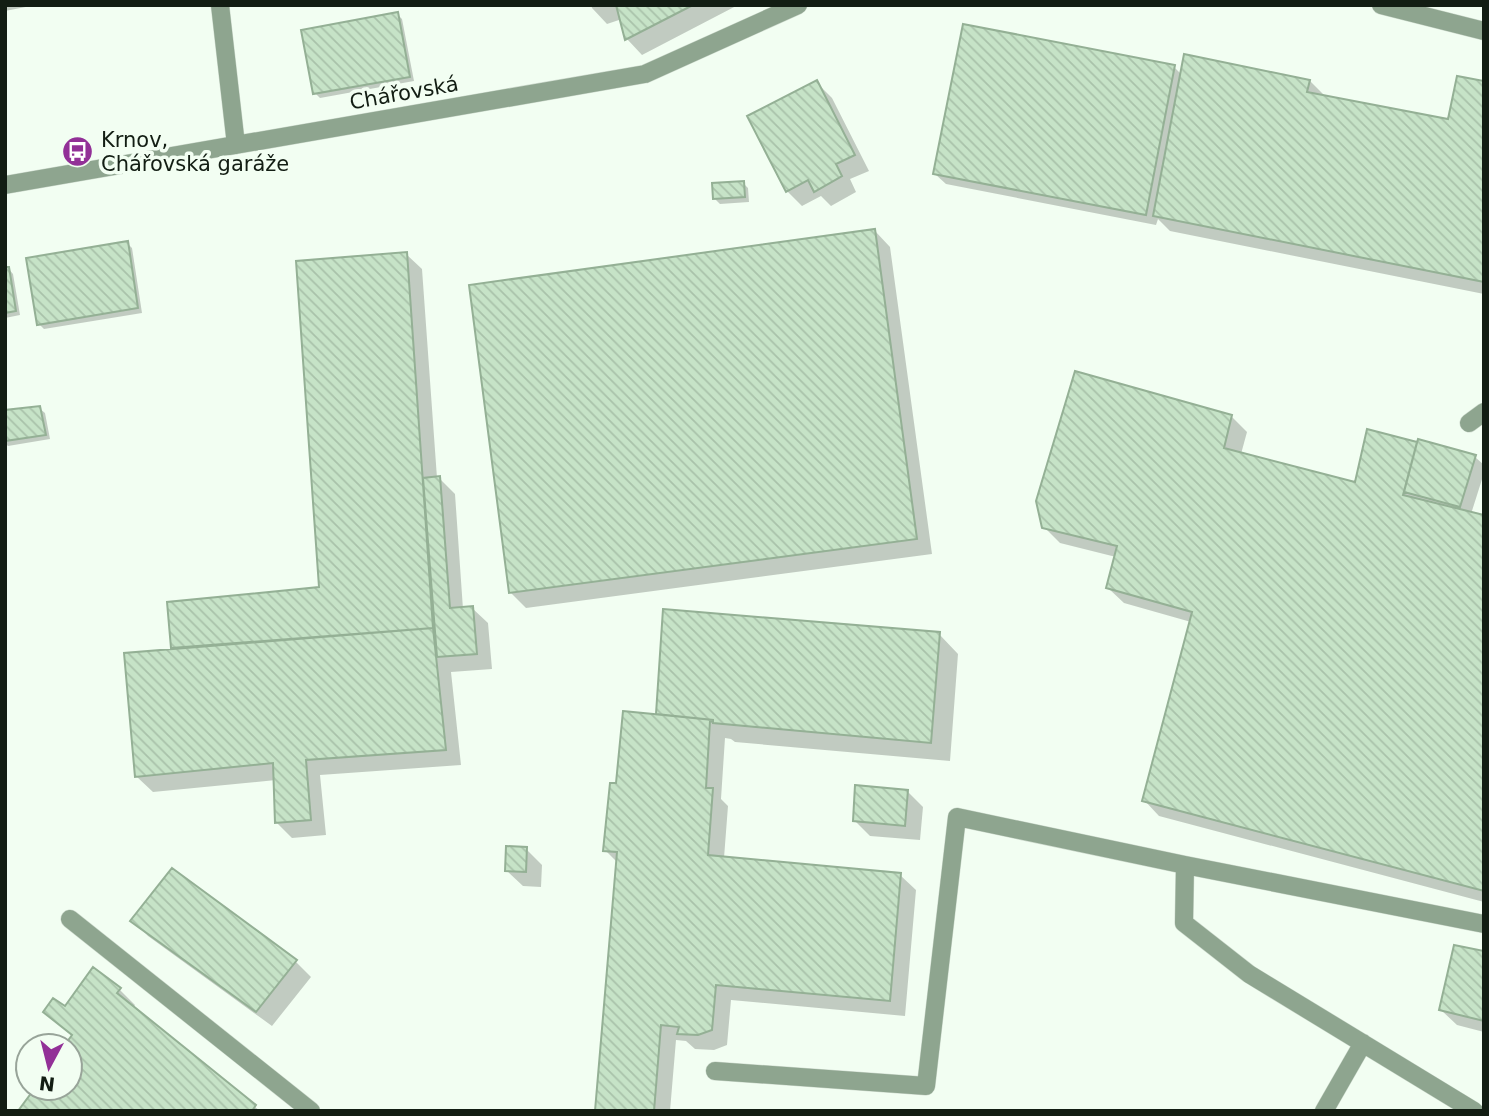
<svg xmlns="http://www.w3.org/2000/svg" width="1489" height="1116" font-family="'DejaVu Sans',sans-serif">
  <defs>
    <pattern id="building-back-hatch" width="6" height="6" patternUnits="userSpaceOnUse" patternTransform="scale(1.75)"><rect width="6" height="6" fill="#c6e3c7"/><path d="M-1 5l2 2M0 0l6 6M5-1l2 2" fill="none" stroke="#a9c2aa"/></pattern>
  </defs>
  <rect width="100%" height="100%" fill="#f2fef2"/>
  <path fill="#0003" d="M5,5H36L5,11Z
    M591,5H738L642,55L627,39L622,19L607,24L592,8Z
    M397,14L402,19L414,81L320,98L315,93Z
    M1174,67L1182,75L1310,81L1326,97L1450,121L1484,83V294L1170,231L1158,219L1156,225L946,184L935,174Z
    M816,82L832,98L869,171L850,179L856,192L831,206L821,196L802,206L787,191Z
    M743,183L748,188L749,202L720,204L715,199Z
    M875,231L890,247L932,554L526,608L510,592Z
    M127,243L132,248L142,313L44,329L39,324Z
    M406,254L422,269L437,478H439L455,494L463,609L472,608L488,623L492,669L451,672L461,765L320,775L326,835L292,838L277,823L276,780L153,792L137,777L172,650L168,603L321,589Z
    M8,268L13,274L20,315L5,318V269Z
    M39,408L45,413L50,439L8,446L5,443V412Z
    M1231,416L1247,432L1241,454L1356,484L1416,443L1418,446L1475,457L1484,465V473L1471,514L1484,517V902L1159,816L1144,800L1191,622L1124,603L1108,588L1116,557L1060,543L1044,527Z
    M939,634L958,654L950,761L735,742L731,739L725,738L721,799L728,806L724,858L900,875L916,890L905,1016L731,1000L727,1045L714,1050L695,1049L686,1041L676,1040L670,1111H596L618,863L605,850L618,785L661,717L658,713Z
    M907,791L923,807L920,840L870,836L854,820Z
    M526,849L542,865L541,887L523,886L507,871Z
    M133,920L295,961L311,977L272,1026L148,936Z
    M1484,953V1032L1457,1025L1441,1010Z
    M94,969L120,990L135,1005L133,1008L260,1111H21L37,1088H70V1046H66L73,1037L45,1012L65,1009Z"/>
  <path fill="url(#building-back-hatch)" stroke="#94b095" stroke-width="2" d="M616,5H693L625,40Z
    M398,12L410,77L313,94L301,30Z
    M963,24L1175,65L1146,215L933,174Z
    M1184,54L1310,80L1307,92L1448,119L1457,76L1484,81V282L1153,216Z
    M817,80L855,155L836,164L842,176L814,192L808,180L786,192L747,116Z
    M744,181L745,197L713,199L712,183Z
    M875,229L917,539L509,593L469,285Z
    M128,241L138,308L37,325L26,258Z
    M407,252L433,628L171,648L167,602L319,587L296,261Z
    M5,267H9L16,311L5,313Z
    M1075,371L1232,415L1224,448L1355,482L1367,429L1417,442L1403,495L1484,515V891L1142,801L1192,612L1106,588L1117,546L1042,528L1036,501Z
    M40,406L46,435L5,441V410Z
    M1418,439L1476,455L1460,507L1404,492Z
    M440,476L450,608L473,606L477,654L437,657L423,478Z
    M663,609L940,632L931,743L713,723V720L656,714Z
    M433,628L446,750L306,760L311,820L275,823L273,763L135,777L124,653Z
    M623,711L713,720V722L710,721L706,788H713L708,855L901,873L890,1001L716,985L712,1030L698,1035L677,1034L679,1027L661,1025L654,1111H595L617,852L603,851L610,783H616Z
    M855,785L908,790L905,826L853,821Z
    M506,846L527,847L526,872L505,871Z
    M172,868L297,960L256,1012L130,921Z
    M1454,945L1484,951V1021L1439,1010Z
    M93,967L121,988L117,993L256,1105L252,1111H18L35,1088H70V1046H64L72,1035L43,1012L53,998L65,1006Z"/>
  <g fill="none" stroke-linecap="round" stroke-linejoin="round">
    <defs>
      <path id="minor" d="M220,5L236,145
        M1381,5L1484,31
        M5,185L645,74L798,5
        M1469,423L1484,412
        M1185,865L1184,923L1249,974L1474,1111
        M70,919L311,1111
        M715,1071L926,1086L957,817L1185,865L1484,924
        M1324,1111L1363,1043"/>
    </defs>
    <use href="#minor" stroke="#cedace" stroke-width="19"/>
    <use href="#minor" stroke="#8ea58f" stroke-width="18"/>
  </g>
  <defs>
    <symbol id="bus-disc" viewBox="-11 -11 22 22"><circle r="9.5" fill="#923097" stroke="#f2fef2"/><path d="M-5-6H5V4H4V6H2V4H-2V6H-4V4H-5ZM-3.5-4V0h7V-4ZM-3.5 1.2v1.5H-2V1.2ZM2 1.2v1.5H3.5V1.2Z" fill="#fff"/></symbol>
  </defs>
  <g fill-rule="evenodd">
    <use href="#bus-disc" x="60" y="134" width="35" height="35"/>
  </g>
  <g text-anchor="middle" stroke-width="7" stroke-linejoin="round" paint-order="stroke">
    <g font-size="21" fill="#121d13" stroke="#f2fef2">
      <text transform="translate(404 93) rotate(-10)" y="7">Chářovská</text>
    </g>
    <g font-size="21" fill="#121d13" stroke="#f2fef2" text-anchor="start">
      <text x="101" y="147">Krnov,<tspan x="101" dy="24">Chářovská garáže</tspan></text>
    </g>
  </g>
  <rect width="1489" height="1116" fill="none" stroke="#121d13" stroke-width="14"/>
  <g transform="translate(49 1067) rotate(187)"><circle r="33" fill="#f2fef2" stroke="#98a499" stroke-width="2"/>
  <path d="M0-5L12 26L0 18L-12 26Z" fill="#923097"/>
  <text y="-10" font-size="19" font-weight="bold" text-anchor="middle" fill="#121d13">N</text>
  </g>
</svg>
